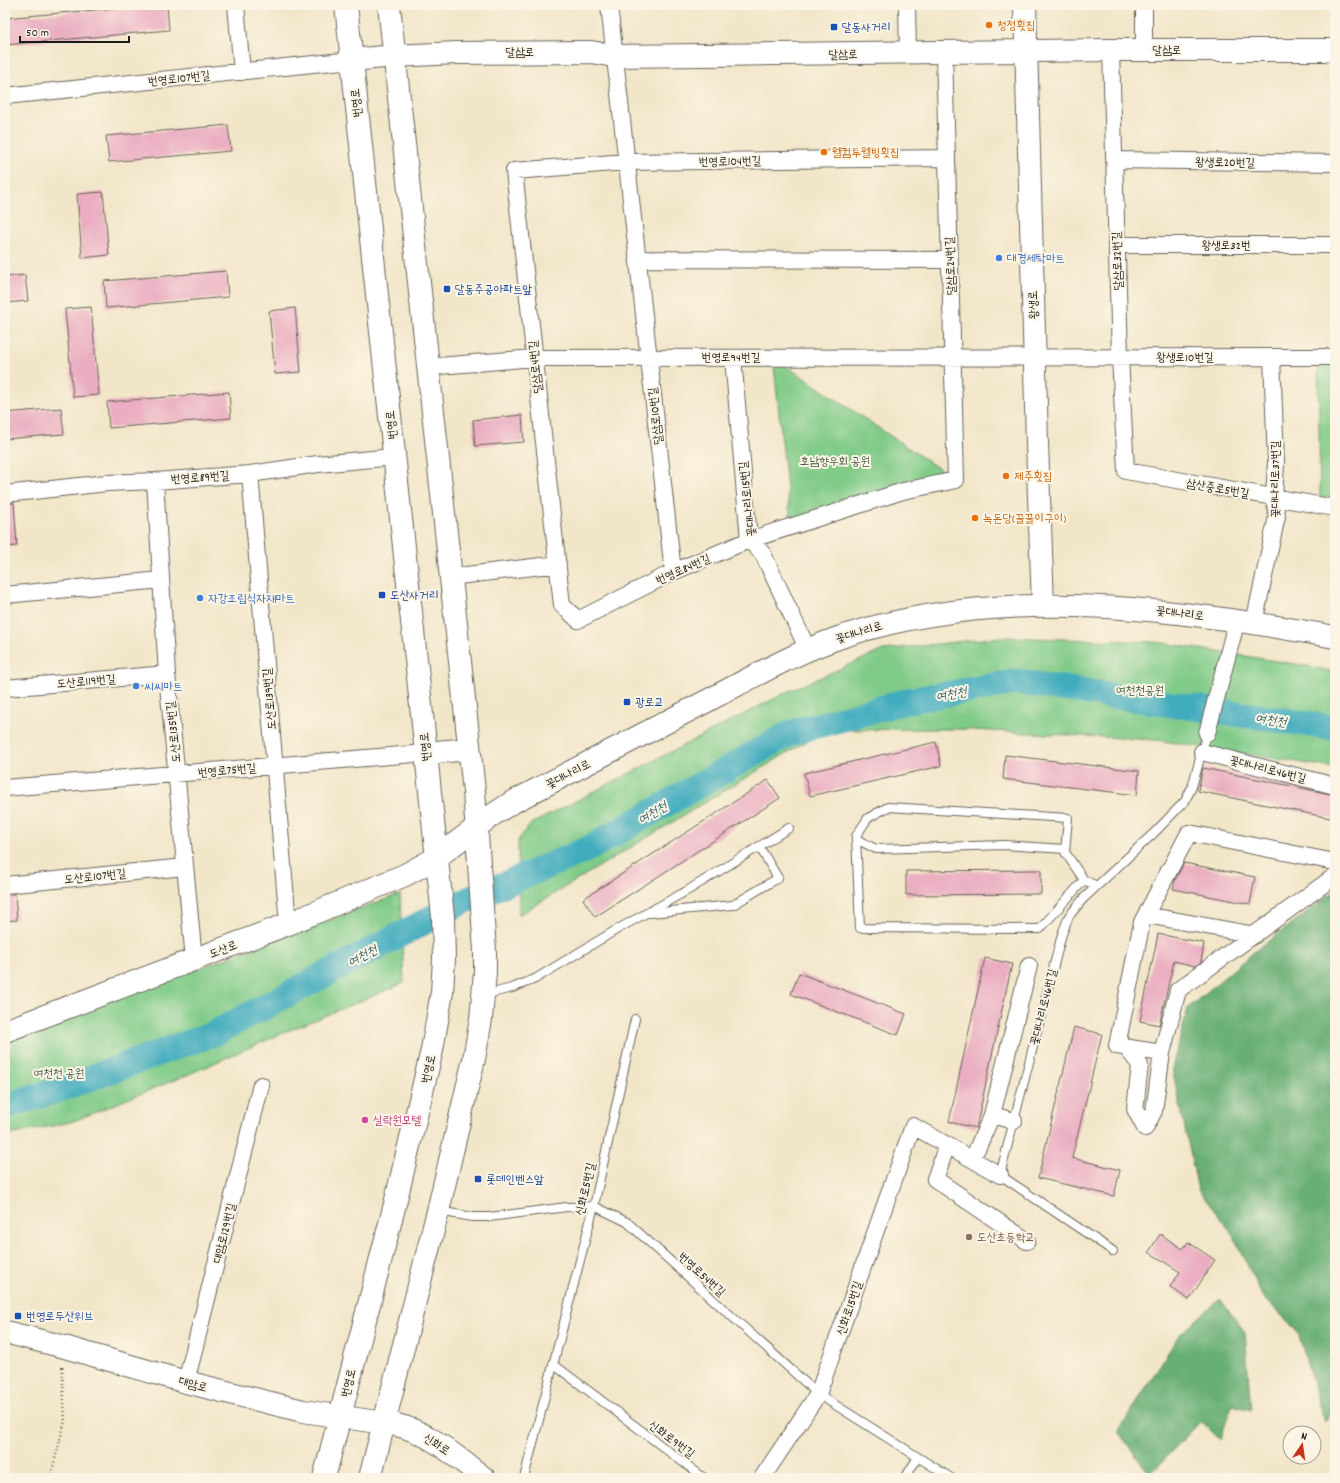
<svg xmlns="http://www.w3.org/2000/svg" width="1340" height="1483" font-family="Dekko,'Poor Story',sans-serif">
  <rect width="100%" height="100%" fill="#fcf5e5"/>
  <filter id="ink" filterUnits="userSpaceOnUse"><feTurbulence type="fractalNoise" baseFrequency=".025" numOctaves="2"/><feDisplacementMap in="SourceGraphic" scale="8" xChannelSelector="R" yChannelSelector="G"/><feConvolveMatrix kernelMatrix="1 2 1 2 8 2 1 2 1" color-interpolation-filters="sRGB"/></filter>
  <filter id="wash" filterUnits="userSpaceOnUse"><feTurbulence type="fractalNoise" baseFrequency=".012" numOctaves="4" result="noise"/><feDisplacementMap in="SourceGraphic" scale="16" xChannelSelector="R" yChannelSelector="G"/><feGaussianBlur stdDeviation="0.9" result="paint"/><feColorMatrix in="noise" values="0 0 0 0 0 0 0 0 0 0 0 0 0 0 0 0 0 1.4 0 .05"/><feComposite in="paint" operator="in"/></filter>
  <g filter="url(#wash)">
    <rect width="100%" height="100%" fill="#f2e6c9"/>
    <path fill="#80cb88" stroke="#4e7452" d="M773,357L956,480L791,526Z
      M1318,357H1335V508L1320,505Z
      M1001,637L1156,642L1302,665L1335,672V768L1156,740L956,729L825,730L519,915L518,840L531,824L791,690L883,650Z
      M400,894L404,983L276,1036L187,1075L71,1122L5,1136V1040Z"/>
    <path fill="#68af74" stroke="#426648" d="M1335,891V1409L1324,1423L1298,1332L1262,1296L1232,1233L1198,1190L1172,1068L1188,1008L1255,951Z
      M1220,1299L1245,1332L1251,1410L1232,1405L1220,1440L1201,1421L1150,1474L1118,1432L1179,1335Z"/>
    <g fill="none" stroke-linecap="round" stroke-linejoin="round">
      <path stroke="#3facbe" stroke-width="26" d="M5,1106L52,1092L178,1046L211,1035L460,903L586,850L790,733L911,700L1017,682L1335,728"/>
    </g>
    <g id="blocks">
      <path fill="#eaadc1" d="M149,5H167L169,30L5,45V18Z
        M228,125L231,151L109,162L106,136Z
        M103,192L109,255L82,258L77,194Z
        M226,271L228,297L106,308L104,281Z
        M25,275L28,301L5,303V277Z
        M91,307L99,395L73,397L65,309Z
        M295,308L301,372L275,374L269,311Z
        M229,392L231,418L109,428L107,402Z
        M61,408L64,434L5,439V413Z
        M522,415L524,442L475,446L473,420Z
        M14,503L17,546L5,547V504Z
        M936,742L941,766L810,796L804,773Z
        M1005,755L1139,771L1137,795L1003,779Z
        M1203,768L1335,795V819L1198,791Z
        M768,780L780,798L595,917L583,899Z
        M1184,863L1255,877L1250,904L1173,889L1175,880Z
        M1041,870V894L906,895V871Z
        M5,894H15L17,920L5,921Z
        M1158,934L1204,943L1201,962L1195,966L1174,961L1159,1025L1140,1021Z
        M985,958L1012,964L976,1128L949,1122Z
        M799,973L906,1014L898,1035L791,994Z
        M1074,1027L1102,1034L1072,1158L1120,1170L1114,1196L1038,1178Z
        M1160,1234L1183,1249L1188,1242L1215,1260L1189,1300L1170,1287L1180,1272L1149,1252Z"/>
    </g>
  </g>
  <g filter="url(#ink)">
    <use href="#blocks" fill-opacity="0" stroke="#676359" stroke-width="1"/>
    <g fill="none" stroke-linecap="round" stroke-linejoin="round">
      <defs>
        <path id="lane" d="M856,839L876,849L1005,845L1065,849
          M1084,880L1040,929L860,928L856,836L868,818L888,807L1068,818L1065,852L1084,880L1097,886
          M650,913L733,905L778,878L759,846
          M484,995L512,988L535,979L616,930L690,889L789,828
          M439,1211L472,1217H489L567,1207L594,1206L627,1222L818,1394L951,1478
          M1113,1251L1000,1175L1062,934L1069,916L1083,899L1155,832L1185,801L1192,787L1207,733
          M553,1364L704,1478
          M524,1478L594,1206L635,1019
          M905,1478L918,1457"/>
        <path id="street" d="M236,5L242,72
          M609,5L673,572
          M907,5L908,53
          M1144,5V50
          M1111,50L1120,357L1126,471L1335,508
          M944,53L956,480L903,491L749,540L673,572L578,620L562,605L514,171L626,162L947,158
          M5,96L352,60
          M1114,160L1335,163
          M1116,245H1335
          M638,259L950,260
          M733,358L749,540L763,554L808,650
          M427,367L534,358L1335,357
          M250,474L288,924
          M155,481L167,674L194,960
          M5,494L107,483L155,481L250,474L318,464L394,457
          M450,577L558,564
          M5,595L161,580
          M1254,623L1277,516L1274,498L1276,462L1272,357
          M5,688L167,674
          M1207,733L1237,620
          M1202,752L1335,786
          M5,788L426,753
          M1335,862L1189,833L1142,922L1117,1046L1162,1053L1178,990L1335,876
          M5,885L185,867
          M1146,915L1255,935
          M1126,1047L1140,1065L1135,1109L1145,1128L1154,1111L1162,1053
          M1014,1121L992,1115L1029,966
          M947,1145L935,1179L1027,1241
          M977,1149L992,1115
          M186,1382L261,1085
          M762,1478L818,1394L913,1126L1000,1175"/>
        <path id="secondary" d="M1025,5L1037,442L1043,606
          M352,60L394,56L457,53L591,52L614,56L1111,50H1335
          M426,753L469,749
          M5,1031L288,924L405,875L436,858L494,814L511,803C576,769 640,736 705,702C751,678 797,651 847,635C1003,585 1177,608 1335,637
          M5,1332L61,1346L186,1382L303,1411L397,1425C431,1433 456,1457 484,1478
          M324,1478L395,1204L432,1050L442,992L444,959L443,917L422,715L346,5
          M370,1478L438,1211L474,1059L481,1019L485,972V951L474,791L389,5"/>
      </defs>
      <use href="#lane" stroke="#676359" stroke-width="10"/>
      <use href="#street" stroke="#676359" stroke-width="18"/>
      <use href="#secondary" stroke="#676359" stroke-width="24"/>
      <path stroke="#676359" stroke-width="2.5" stroke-dasharray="1 3" stroke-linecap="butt" d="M50,1478L65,1421L62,1364"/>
      <use href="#lane" stroke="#fff" stroke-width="8"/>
      <use href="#street" stroke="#fff" stroke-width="16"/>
      <use href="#secondary" stroke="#fff" stroke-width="22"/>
    </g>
  </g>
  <g fill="#e8710a" stroke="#fcf5e5" stroke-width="1.5">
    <circle cx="989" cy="25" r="4"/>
    <circle cx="824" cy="152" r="4"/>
    <circle cx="1006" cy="476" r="4"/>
    <circle cx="975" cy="518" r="4"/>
  </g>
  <g fill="#1a4fb4" stroke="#fcf5e5" stroke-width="1.5">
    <rect x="830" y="23" width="8" height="8" rx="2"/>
    <rect x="443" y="285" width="8" height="8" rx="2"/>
    <rect x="378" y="591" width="8" height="8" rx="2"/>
    <rect x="623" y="698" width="8" height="8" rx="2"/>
    <rect x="474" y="1175" width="8" height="8" rx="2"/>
    <rect x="14" y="1312" width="8" height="8" rx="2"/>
  </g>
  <g fill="#3f7fe0" stroke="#fcf5e5" stroke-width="1.5">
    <circle cx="999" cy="258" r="4"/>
    <circle cx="200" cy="598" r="4"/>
    <circle cx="136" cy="686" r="4"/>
  </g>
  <circle fill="#d1479c" stroke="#fcf5e5" stroke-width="1.5" cx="365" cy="1120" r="4"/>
  <circle fill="#8d6e63" stroke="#fcf5e5" stroke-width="1.5" cx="969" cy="1237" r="4"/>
  <g text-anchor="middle" stroke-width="4" stroke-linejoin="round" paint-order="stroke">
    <g font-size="12" fill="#c56008" stroke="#fcf5e5" text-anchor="start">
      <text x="997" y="29">청정횟집</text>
      <text x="832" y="156">웰컴투웰빙횟집</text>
      <text x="1014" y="480">제주횟집</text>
      <text x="983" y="522">녹돈당(꿀꿀이구이)</text>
    </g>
    <g font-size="12" fill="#164399" stroke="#fcf5e5" text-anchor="start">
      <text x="842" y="31">달동사거리</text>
      <text x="455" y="293">달동주공아파트앞</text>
      <text x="390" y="599">도산사거리</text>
      <text x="635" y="706">광로교</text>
      <text x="486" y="1183">롯데인벤스앞</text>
      <text x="26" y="1320">번영로두산위브</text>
    </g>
    <g font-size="12" fill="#1c1c1c" stroke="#fcf5e5">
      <text x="1167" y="54">달삼로</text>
      <text x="520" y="56">달삼로</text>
      <text transform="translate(843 54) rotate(-1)" y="4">달삼로</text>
      <text transform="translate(179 78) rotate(-6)" y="4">번영로107번길</text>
      <text transform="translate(356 103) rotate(-96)" y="4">번영로</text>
      <text transform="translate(730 161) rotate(-1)" y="4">번영로104번길</text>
      <text transform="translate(1225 162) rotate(1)" y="4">왕생로20번길</text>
      <text x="1226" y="249">왕생로32번</text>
      <text transform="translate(1117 261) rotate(-92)" y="4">달삼로32번길</text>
      <text transform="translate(950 266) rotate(-92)" y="4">달삼로24번길</text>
      <text transform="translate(1033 305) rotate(-92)" y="4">왕생로</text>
      <text x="731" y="361">번영로94번길</text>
      <text x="1185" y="361">왕생로10번길</text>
      <text transform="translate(535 367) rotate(-96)" y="4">달삼로4번길</text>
      <text transform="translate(655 416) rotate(-96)" y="4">달삼로10번길</text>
      <text transform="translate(391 425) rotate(-96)" y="4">번영로</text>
      <text transform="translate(200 477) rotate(-4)" y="4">번영로89번길</text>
      <text transform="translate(1275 479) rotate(-90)" y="4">꽃대나리로37번길</text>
      <text transform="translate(1218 488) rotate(10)" y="4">삼산중로5번길</text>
      <text transform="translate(747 499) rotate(-97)" y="4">꽃대나리로15번길</text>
      <text transform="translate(683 569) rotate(-24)" y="4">번영로84번길</text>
      <text transform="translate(1180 613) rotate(7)" y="4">꽃대나리로</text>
      <text transform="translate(859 632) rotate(-17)" y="4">꽃대나리로</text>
      <text transform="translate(86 681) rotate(-5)" y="4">도산로119번길</text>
      <text transform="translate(269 699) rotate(-95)" y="4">도산로139번길</text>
      <text transform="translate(173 732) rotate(-96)" y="4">도산로135번길</text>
      <text transform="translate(425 747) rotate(-95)" y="4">번영로</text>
      <text transform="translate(1268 769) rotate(14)" y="4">꽃대나리로46번길</text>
      <text transform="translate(227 770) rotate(-5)" y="4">번영로75번길</text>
      <text transform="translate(568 774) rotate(-28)" y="4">꽃대나리로</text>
      <text transform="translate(95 876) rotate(-6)" y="4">도산로107번길</text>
      <text transform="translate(223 949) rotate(-21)" y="4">도산로</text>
      <text transform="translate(1043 1007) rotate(-76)" y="4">꽃대나리로46번길</text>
      <text transform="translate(428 1069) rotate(-77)" y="4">번영로</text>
      <text transform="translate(585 1189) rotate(-77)" y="4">신화로5번길</text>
      <text transform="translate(224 1233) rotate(-76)" y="4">대암로129번길</text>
      <text transform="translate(702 1274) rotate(42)" y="4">번영로54번길</text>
      <text transform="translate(849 1308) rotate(-71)" y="4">신화로15번길</text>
      <text transform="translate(348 1383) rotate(-76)" y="4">번영로</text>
      <text transform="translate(193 1384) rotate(15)" y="4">대암로</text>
      <text transform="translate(672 1439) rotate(37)" y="4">신화로9번길</text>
      <text transform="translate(437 1444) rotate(34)" y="4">신화로</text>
    </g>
    <g font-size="12" fill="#366cbe" stroke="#fcf5e5" text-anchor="start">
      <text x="1007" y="262">대경세탁마트</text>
      <text x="208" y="602">자강조립식자재마트</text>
      <text x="144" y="690">씨씨마트</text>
    </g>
    <g font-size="12" fill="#3f5942" stroke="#fcf5e5">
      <text x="835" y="465">호남향우회 공원</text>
      <text x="1140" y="694">여천천공원</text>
      <text x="59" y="1077">여천천 공원</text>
    </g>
    <g font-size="12" fill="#b23c85" stroke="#fcf5e5" text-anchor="start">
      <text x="373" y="1124">실락원모텔</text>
    </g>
    <g font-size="12" fill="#785e54" stroke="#fcf5e5" text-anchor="start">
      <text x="977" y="1241">도산초등학교</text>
    </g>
    <g font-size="13" font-style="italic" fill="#2c5d65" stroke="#fcf5e5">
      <text transform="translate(951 693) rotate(-10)" y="5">여천천</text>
      <text transform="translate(1271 719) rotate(8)" y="5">여천천</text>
      <text transform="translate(652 812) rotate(-30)" y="5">여천천</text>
      <text transform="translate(362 955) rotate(-28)" y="5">여천천</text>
    </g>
  </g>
  <rect width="1340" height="1483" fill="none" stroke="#fcf5e5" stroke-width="20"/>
  <g transform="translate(1302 1445) rotate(13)"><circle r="19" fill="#fcf5e5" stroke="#a29e95"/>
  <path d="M0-3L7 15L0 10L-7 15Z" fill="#c8321e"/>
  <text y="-6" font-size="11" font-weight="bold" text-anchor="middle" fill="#1c1c1c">N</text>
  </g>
  <path d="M20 36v6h109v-6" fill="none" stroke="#1c1c1c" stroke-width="2"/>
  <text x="26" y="36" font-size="12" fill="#1c1c1c" stroke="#fcf5e5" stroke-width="3" paint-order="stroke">50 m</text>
</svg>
